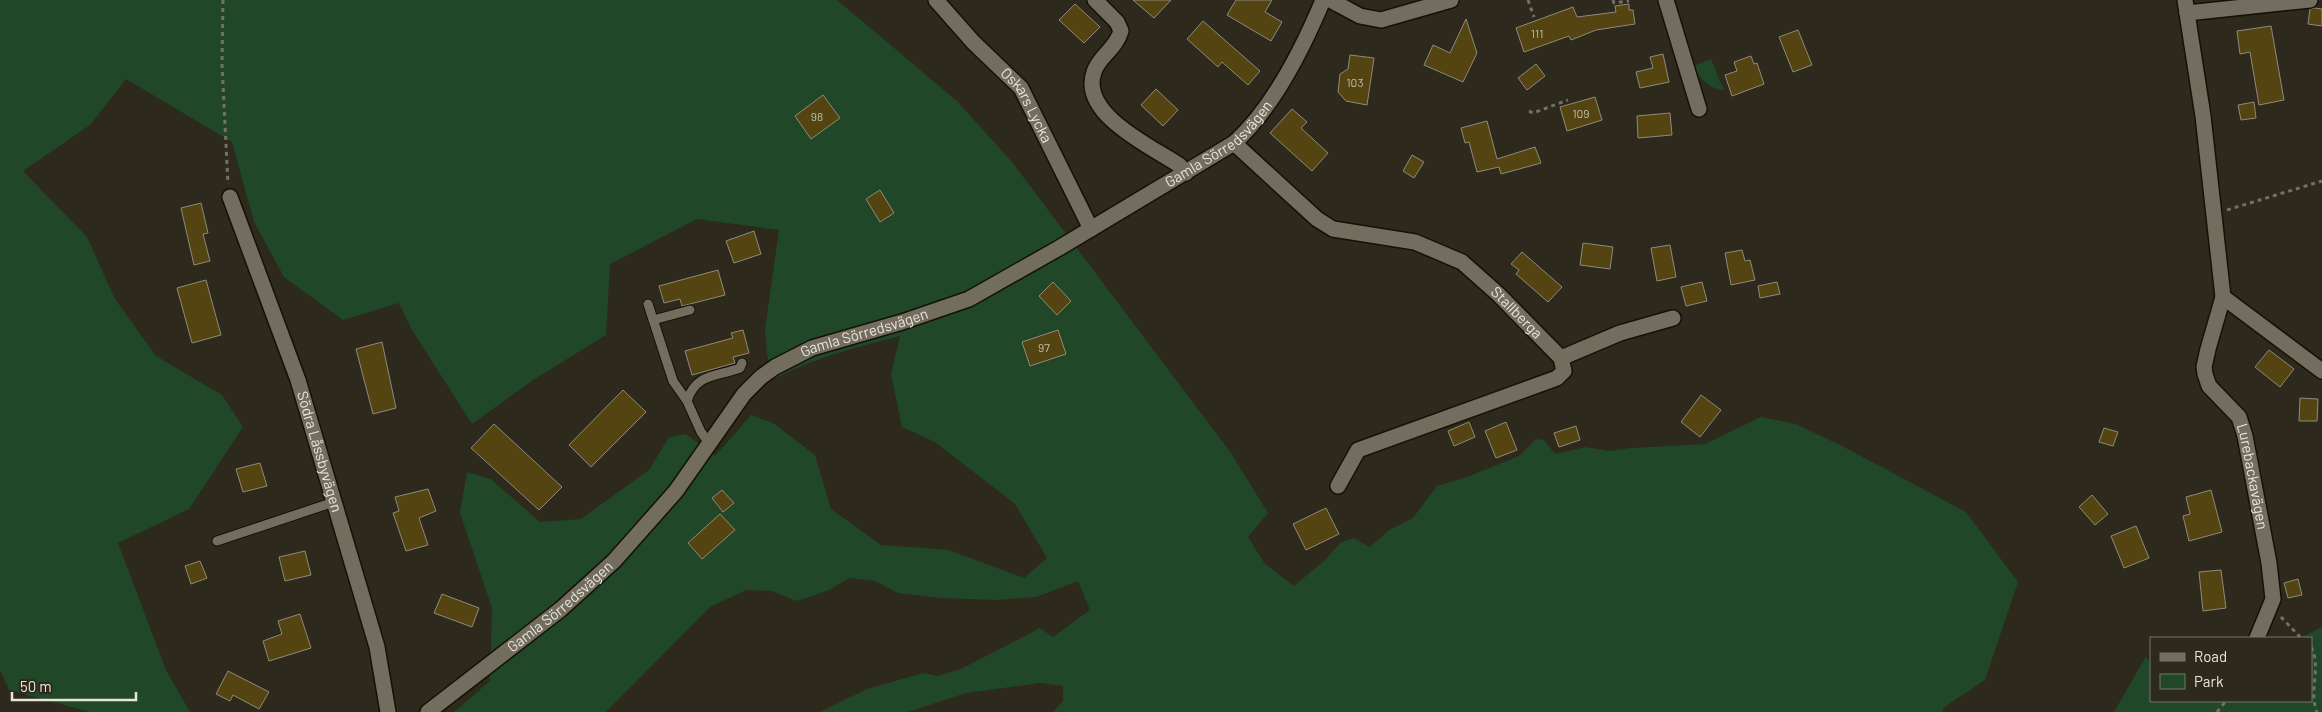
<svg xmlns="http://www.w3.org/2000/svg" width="2322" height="712" font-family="Barlow,sans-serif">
  <rect width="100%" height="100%" fill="#2d291c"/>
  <path fill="#204728" d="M0,0H837L957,101L1012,162L1231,453L1268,513L1248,537L1265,564L1294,586L1324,561L1340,543L1354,538L1370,547L1389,530L1413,518L1437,486L1467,477L1519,456L1536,439L1544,440L1555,454L1586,447L1608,451L1631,448L1705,444L1761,417L1796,424L1844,447L1966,512L2018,582L1985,680L1943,708V712H1053L1063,701V686L1040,683L966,693L908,712H820L867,689L923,673L937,676L961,669L1040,628L1053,637L1090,610L1078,581L1036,597L996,600L941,598L898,593L875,581L849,578L829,590L797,601L772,591L746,590L710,607L606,712H454L490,681L492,608L460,513L467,472L491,479L540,522L581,519L649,470L669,437L686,434L715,456L751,415L773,423L815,455L831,509L881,545L949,550L1024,578L1047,558L1015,504L935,442L902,427L891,374L900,336C856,347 814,358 774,379L767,355L765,329L779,230L697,219L610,264L606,335L533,380L472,424L412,330L399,303L343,320L284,277L254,222L232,142L126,79L90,125L23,171L87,237L115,299L156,356L222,395L243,427L189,509L118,543L166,670L190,712H90L9,690L0,670Z
    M1711,59L1724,90C1713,91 1698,77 1693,68L1696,65Z
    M2322,627V712H2114L2146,656L2151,664V701H2311V638H2300Z"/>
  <path fill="#534411" stroke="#8f8a7b" d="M1133,0H1171L1154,18Z
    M1236,0H1272L1265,12L1282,22L1271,41L1227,15Z
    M1075,4L1100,27L1084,43L1059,20Z
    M1629,4V10H1633L1635,24L1596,30L1571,40L1569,36L1524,52L1516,28L1573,7L1577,17L1616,12L1615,6Z
    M2315,8L2322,9V26L2308,24L2310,9Z
    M1466,19L1477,53L1463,82L1424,65L1433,45L1450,53Z
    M1203,21L1260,71L1248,85L1222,62L1218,67L1187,39Z
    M2271,26L2284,100L2259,105L2250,52L2240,54L2237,31Z
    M1798,30L1812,65L1793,72L1779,37Z
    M1663,54L1669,82L1640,88L1636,72L1653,68L1650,57Z
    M1350,55L1374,58L1367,105L1346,101L1338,92L1340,74L1348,69Z
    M1751,56L1754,64L1757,63L1764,84L1732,96L1725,75L1737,71L1734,62Z
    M1536,64L1545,76L1527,90L1518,78Z
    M1156,89L1178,110L1163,126L1141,105Z
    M823,95L840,118L811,139L795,116Z
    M1595,97L1602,120L1567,131L1560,107Z
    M2254,102L2256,118L2241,120L2238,105Z
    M1292,109L1307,122L1301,128L1328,153L1312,171L1270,133Z
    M1670,113L1672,135L1638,138L1637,116Z
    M1487,121L1497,159L1535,147L1541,163L1501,174L1499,167L1477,172L1469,142L1465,143L1461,128Z
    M1412,155L1424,162L1414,178L1403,171Z
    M880,190L894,213L880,222L866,199Z
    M201,203L208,233L203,234L210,261L194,265L181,208Z
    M754,231L761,254L734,263L726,241Z
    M1583,243L1613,247L1610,269L1580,265Z
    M1670,245L1676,277L1657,281L1651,248Z
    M1742,250L1745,261L1750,260L1755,280L1731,285L1725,253Z
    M1522,252L1562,287L1548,302L1516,274L1519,270L1511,264Z
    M718,270L725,295L682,306L680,299L664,303L659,286Z
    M206,280L221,335L192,343L177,288Z
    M1053,282L1071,301L1057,315L1039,296Z
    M1702,282L1707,301L1686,306L1681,287Z
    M1777,282L1780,294L1760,298L1758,286Z
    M743,330L749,353L733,357L735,363L692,375L685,351L733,338L731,333Z
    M1058,330L1066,354L1030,366L1022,342Z
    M382,342L396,408L373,414L356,349Z
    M2269,350L2294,369L2280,387L2255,367Z
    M623,390L646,412L591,467L569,445Z
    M1701,395L1721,410L1700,437L1681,422Z
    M2300,398L2318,399L2317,421H2299Z
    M1469,422L1475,437L1454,446L1448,431Z
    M1506,422L1517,450L1496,458L1485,431Z
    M494,424L562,487L539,510L471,448Z
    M1576,426L1580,440L1559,447L1554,433Z
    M2104,428L2118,432L2113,446L2099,442Z
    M260,463L267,486L243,492L236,469Z
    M428,489L436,511L419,518L428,545L406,551L393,513L399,511L395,497Z
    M722,490L734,503L723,512L712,498Z
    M2211,490L2222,532L2189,541L2183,516L2190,514L2186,497Z
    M2092,495L2108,514L2095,525L2079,507Z
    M1326,508L1339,534L1306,550L1293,524Z
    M720,514L735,530L702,559L688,543Z
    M2136,526L2149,558L2124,568L2111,536Z
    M305,551L311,575L285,581L279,557Z
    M200,561L207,578L191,584L185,566Z
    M2221,570L2226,608L2203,611L2199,572Z
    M2298,579L2302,595L2288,598L2284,583Z
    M442,594L479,608L472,627L434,613Z
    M300,614L311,648L269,661L263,641L282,634L278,621Z
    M228,671L269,692L259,709L233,695L230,701L216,694Z"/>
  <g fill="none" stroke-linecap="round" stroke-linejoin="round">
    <defs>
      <path id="lane" d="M648,304L673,381L687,401L701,432L709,443
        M653,320L690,310
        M687,401C696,373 716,377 740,368L742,363
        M217,541L334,502"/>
      <g id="street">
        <path id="s1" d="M936,0L973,42L1021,88L1091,229"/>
        <path d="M1095,0L1117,22L1121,31C1116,49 1099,56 1094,72C1079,114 1152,147 1179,165L1186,173"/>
        <path d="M1330,0L1360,16L1381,20L1451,0"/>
        <path d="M1666,0L1699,109"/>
        <path id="s2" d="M2185,0L2203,116L2223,297L2208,349L2204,367L2205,374L2209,386L2239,417L2245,436L2269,563L2273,599L2257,638"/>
        <path d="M2187,13L2310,0"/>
        <path id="s3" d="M1234,143L1317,219L1333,229L1415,242L1462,262L1498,294L1561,358L1564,371L1557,378L1358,450L1338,486"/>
        <path id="s4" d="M230,197L298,380L377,647L388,712"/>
        <path d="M2223,297L2322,371"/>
        <path d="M1561,358L1620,333L1673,318"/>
        <path id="s5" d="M428,712L561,609L614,561L676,491L744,394L761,377L775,367L812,348L902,322L969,299L1059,248L1234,143C1273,108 1303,48 1323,0"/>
      </g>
    </defs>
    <use href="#lane" stroke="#151106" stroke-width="11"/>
    <use href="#street" stroke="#151106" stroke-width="18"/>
    <path stroke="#737065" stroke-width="3" stroke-dasharray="4 4" stroke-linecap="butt" d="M223,0L222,64L228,184
      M1528,0L1534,17
      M1613,0L1614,3L1629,1
      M1529,111L1533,113L1568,100
      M2227,210L2322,181
      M2281,617L2301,638
      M2311,647C2322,667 2308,690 2317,712
      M2217,712L2226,701"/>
    <use href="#lane" stroke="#726d5e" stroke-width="9"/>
    <use href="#street" stroke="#726d5e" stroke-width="15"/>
  </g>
  <g text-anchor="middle" stroke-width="5" stroke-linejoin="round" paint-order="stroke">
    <g font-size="12" fill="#c3bdaa">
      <text x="1537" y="38">111</text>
      <text x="1355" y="87">103</text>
      <text x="1581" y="118">109</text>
      <text x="817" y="121">98</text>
      <text x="1044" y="352">97</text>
    </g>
    <g font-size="15" fill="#e8e5dd" stroke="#2d291c">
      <text dy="5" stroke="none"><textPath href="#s1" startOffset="140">Oskars Lycka</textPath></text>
      <text dy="5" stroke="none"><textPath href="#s5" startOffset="994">Gamla Sörredsvägen</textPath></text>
      <text dy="5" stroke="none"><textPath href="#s3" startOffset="340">Stallberga</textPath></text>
      <text dy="5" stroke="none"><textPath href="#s5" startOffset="589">Gamla Sörredsvägen</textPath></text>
      <text dy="5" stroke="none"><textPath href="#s4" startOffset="270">Södra Låssbyvägen</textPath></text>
      <text dy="5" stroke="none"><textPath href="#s2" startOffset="496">Lurebackavägen</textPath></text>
      <text dy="5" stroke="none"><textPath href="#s5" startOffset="169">Gamla Sörredsvägen</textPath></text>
    </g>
  </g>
  <rect x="2150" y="637" width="162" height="65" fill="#2d291c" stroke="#787469"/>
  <rect x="2160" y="653" width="25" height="8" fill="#726d5e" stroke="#787469"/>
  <text x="2194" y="662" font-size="15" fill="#e8e5dd">Road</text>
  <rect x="2160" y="674" width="25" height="15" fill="#204728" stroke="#787469"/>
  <text x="2194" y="687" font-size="15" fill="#e8e5dd">Park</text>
  <path d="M12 692v8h124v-8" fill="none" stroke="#e8e5dd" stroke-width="2.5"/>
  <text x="20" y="692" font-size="15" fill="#e8e5dd" stroke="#2d291c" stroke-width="4" paint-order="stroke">50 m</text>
</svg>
